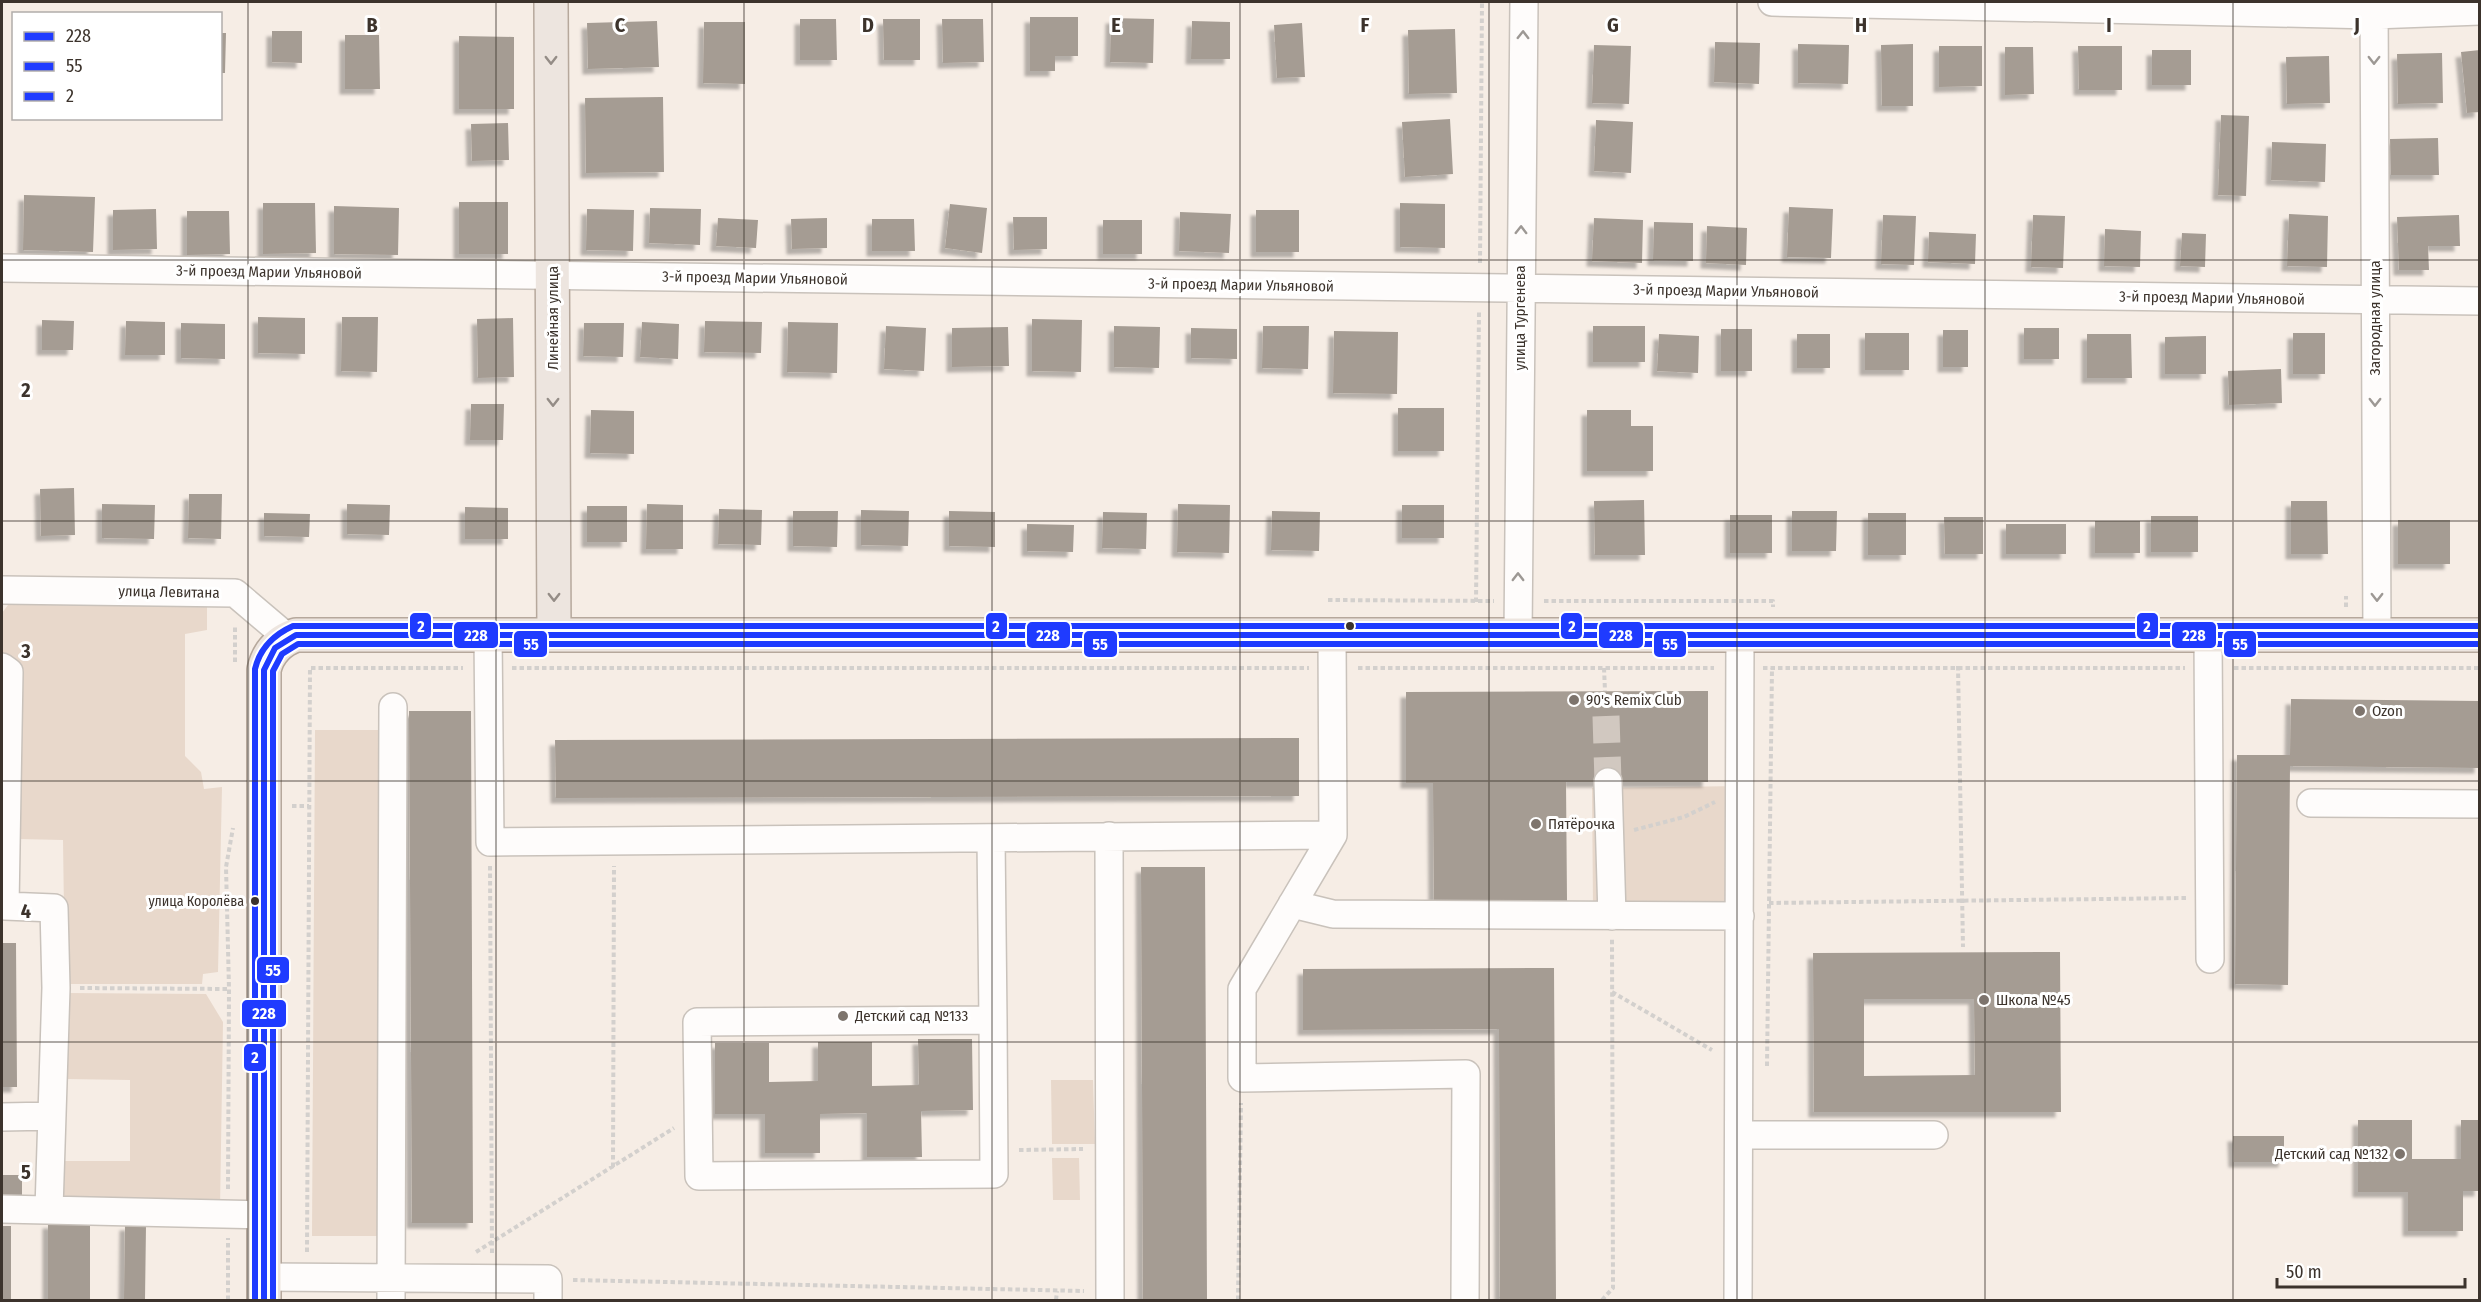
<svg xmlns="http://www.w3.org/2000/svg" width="2481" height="1302" font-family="'Fira Sans Condensed',sans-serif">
  <defs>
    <filter id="shadow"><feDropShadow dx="-5.5" dy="5.5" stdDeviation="1.5" flood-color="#0004"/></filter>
  </defs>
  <rect width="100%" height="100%" fill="#f6ede5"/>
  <path fill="#e8d8cb" d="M11,601L207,602V630L185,634V756L201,772L204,789L222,787L218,972L203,974L202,984H65L63,840L18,839L2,655V613Z
    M315,730H382L378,1236H312Z
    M1744,786L1745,906L1593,908L1592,788Z
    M67,993L206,994L223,1022L220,1208L69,1203L59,1187L58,1161H130V1080L66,1079Z
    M1051,1080H1093L1095,1144H1052Z
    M1052,1158H1079L1080,1200H1053Z"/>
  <path fill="#a59c93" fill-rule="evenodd" filter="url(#shadow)" d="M1030,17H1078V56H1055V71H1030Z
    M1111,18L1154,19L1153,63L1110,62Z
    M800,19H836L837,60H800Z
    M883,19H920V60H884Z
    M942,19H983L984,62L943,63Z
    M657,21L659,67L588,69L587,23Z
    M1192,21L1230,22V59H1191Z
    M704,22H745V84L703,83Z
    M1302,23L1305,77L1277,78L1274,25Z
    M1455,29L1457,93L1409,94L1408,30Z
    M272,31H302V63L272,62Z
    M220,33H226L225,73H220Z
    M345,35H379L380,89H345Z
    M459,36L514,37V109H459Z
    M1715,42L1760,43L1759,84L1714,82Z
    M1798,44L1849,45L1848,84L1798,83Z
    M1913,44V106H1882L1881,45Z
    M1594,45L1631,46L1629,104L1592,103Z
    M1939,46H1982V86L1939,87Z
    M2078,46H2122V90H2079Z
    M2005,47H2033L2034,94L2005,95Z
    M2152,50H2191V85H2152Z
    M2480,50V112L2467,113L2461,52Z
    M2442,53L2443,103L2398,104L2397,54Z
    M2329,56L2330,103L2287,104L2286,57Z
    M663,97L664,172L586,173L585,98Z
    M2221,115L2249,116L2246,196L2218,195Z
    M1450,119L1453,174L1405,177L1402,122Z
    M1596,120L1633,122L1631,173L1594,171Z
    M508,123L509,160L472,161L471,124Z
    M2438,138L2439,175H2391L2390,139Z
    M2272,142L2326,144L2325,182L2271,180Z
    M24,195L95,197L93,252L23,250Z
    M459,202H508V254H459Z
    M263,203H315L316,253L263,254Z
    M1400,203L1445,204V248L1400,247Z
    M950,204L987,208L982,253L945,248Z
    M334,206L399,208L398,255L334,254Z
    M1789,207L1833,209L1831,258L1787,257Z
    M650,208L701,209L700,245L649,243Z
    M156,209L157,249L113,250V210Z
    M587,209L634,210L633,251L586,250Z
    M1256,210H1299V252H1256Z
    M187,211H229L230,254L187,255Z
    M1180,212L1231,214L1229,253L1179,251Z
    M2289,214L2328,216L2327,267L2287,266Z
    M1883,215L1916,216L1914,265L1881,264Z
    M2033,215L2065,216L2063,268L2031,267Z
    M2459,215L2460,246H2428L2429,270H2399L2397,217Z
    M1013,217H1047V249L1014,250Z
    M718,218L758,220L756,248L716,246Z
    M827,218V248L792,249L791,219Z
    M1594,218L1643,220L1642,263L1592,261Z
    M872,219H914L915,251H872Z
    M1103,220H1142V254H1103Z
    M1654,222L1693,223V261L1653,260Z
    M1707,226L1747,228L1746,265L1706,263Z
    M2105,229L2141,231L2140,267L2104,266Z
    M1929,232L1976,234L1975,264L1928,262Z
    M2182,233L2206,234L2205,267L2180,266Z
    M258,317L305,318V354L258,353Z
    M342,317H378L377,372L341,371Z
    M513,318L514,377L478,378L477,319Z
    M1032,319L1082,320L1081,372L1032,371Z
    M42,320L74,321L73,350H42Z
    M126,321L165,322V355H125Z
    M705,321L762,322L761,353L704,352Z
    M642,322L679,324L678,359L640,357Z
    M788,322L838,323L837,373L787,372Z
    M181,323L225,324V359L181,358Z
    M584,323H624L623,357L583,356Z
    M886,326L926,328L924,371L884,369Z
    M1114,326L1160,327L1159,368L1114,367Z
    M1263,326H1309L1308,369L1262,368Z
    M1593,326H1645V362H1593Z
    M1008,327L1009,366L952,367V328Z
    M1191,328L1237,329V359L1191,358Z
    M2024,328H2059V359H2024Z
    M1721,329H1752V371H1721Z
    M1943,330H1968V367H1943Z
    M1334,331L1398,332L1397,394L1333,393Z
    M1865,333H1909V370H1865Z
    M2293,333H2325V374H2293Z
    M1659,334L1699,336L1698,373L1657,371Z
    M1797,334H1830V368H1797Z
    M2087,334H2131L2132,378H2087Z
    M2206,336V374H2165V337Z
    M2281,369L2282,403L2229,405L2228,371Z
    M471,404H504L503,440H470Z
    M1398,408H1444V451H1398Z
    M591,410L634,411V454L590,453Z
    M1587,410H1631V426H1653V471H1587Z
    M74,488L75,535L41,536L40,489Z
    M189,494H222L221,539L188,538Z
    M1644,500L1645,555H1595L1594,501Z
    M2291,501H2327L2328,554H2291Z
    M102,504L155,505L154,539L102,538Z
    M347,504L390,505L389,535L347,534Z
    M647,504L683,505V549H646Z
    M1178,504L1230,505L1229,553L1177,552Z
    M1402,505H1444V538H1402Z
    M587,506H627V542H587Z
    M465,507L508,508V539H465Z
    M719,509L762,510L761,545L718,544Z
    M861,510L909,511L908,546L861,545Z
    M793,511H838L837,547L793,546Z
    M949,511L995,512V547L949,546Z
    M1272,511L1320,512L1319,551L1271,550Z
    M1792,511H1837L1836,551H1792Z
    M1103,512L1147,513L1146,549L1102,548Z
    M264,513L310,514L309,537L264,536Z
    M1868,513H1906V555H1868Z
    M1730,515H1772V553H1730Z
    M2151,516H2198V552H2151Z
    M1944,517H1983V554H1945Z
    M2398,520H2450V564H2398Z
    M2095,521H2140V553H2095Z
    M1027,524L1074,525L1073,552L1027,551Z
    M2006,524H2066V554H2006Z
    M1708,691V782H1566L1567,901H1434L1433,783H1406V692Z
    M2291,699L2480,701V768L2290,766L2288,985L2235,984L2237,755H2290Z
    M409,711H471L473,1223H412Z
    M1299,738V796L556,798L555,740Z
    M1141,867H1205L1207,1300H1143Z
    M2,943H16L17,1087H2Z
    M2060,952L2061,1112H1814L1813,953ZM1864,999H1974L1975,1075L1864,1076Z
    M1554,968L1556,1300H1500L1499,1029L1303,1030V969Z
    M918,1039H972L973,1110L921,1111L922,1157H867V1113L820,1114V1153H765V1114H715V1043H769V1082L818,1081V1042H872V1086L919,1085Z
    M2358,1120H2412V1159H2461V1120H2480V1191H2463V1231H2408V1192H2358Z
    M2233,1136H2284V1162H2234Z
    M2,1175H22V1198H2Z
    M48,1223H90V1300H48Z
    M125,1225H146L145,1300H124Z
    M2,1226H11V1300H2Z"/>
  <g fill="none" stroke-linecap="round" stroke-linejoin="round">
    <path stroke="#d1c8c0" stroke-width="27" stroke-dasharray="27 14" stroke-linecap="butt" d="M1606,716L1608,782"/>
    <defs>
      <path id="minor" d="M1772,2L2374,15L2480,11
        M2374,2L2377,635
        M2,268L2480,301
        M2,590L235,593L288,638
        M488,635L490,842L1333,835
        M1518,635L1524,2
        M2208,635L2210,959
        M1332,636L1333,835L1242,989V1078L1466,1074L1465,1300
        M2,667L9,672L5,906L54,908L56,988L49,1209
        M1608,782L1612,916
        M2311,803L2480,804
        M1109,836L1110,1300
        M991,838L993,1020L697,1022L699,1176L994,1174L993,1020
        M1292,904L1333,914L1740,916
        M2,1117L52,1116
        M1739,1135H1934
        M2,1209L265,1215
        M264,1277L548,1279V1300
        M391,1300L393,707
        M1738,1300L1740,635"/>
      <path id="major" d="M551,2L554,635
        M264,1300V670C268,652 279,641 296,635H2480"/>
    </defs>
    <use href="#minor" stroke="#c9c2bb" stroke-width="30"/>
    <use href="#major" stroke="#b6a89c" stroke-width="36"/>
    <path stroke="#d3d0cd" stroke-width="4" stroke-dasharray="4.5 3" stroke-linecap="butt" d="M1480,263L1482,2
      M1328,600L1494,601
      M1544,601H1773V607
      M1476,602L1479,312
      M2346,607V596
      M235,662V627
      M1958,666L1963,947
      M512,668H1309
      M1358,668H1714
      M1604,668L1605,691
      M1763,668H2185
      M2234,668H2480
      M292,806H309
      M1634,830L1684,817L1715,802
      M490,866L492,1255
      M1769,903L2186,898
      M80,988L229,989
      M1612,992L1712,1050
      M1767,1066L1772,668
      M1019,1150L1083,1149
      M613,1167L614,866
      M228,1189L229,989L226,867L233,828
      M307,1252L310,668H463
      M476,1252L674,1128
      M573,1280L1084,1291
      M228,1300V1238
      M1056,1300L1057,1291
      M1238,1300L1241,1103
      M1602,1300L1613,1288L1612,939"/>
    <use href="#minor" stroke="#fefcfb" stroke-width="27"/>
    <use href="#major" stroke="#ede5df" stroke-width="33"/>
    <defs>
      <path id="bus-1" d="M264,1300V670L275,648L296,635H2480"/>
      <path id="bus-2" d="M273,1300V671L282,654L298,644H2480"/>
      <path id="bus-3" d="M255,1300V669C260,648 273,635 293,626H2480"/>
    </defs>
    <use href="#bus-1" stroke="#fff" stroke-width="10"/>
    <use href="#bus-2" stroke="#fff" stroke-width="10"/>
    <use href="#bus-3" stroke="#fff" stroke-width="10"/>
    <use href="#bus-1" stroke="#1f3bff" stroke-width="6"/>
    <use href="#bus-2" stroke="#1f3bff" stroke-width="6"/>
    <use href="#bus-3" stroke="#1f3bff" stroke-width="6"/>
  </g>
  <defs><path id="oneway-chevron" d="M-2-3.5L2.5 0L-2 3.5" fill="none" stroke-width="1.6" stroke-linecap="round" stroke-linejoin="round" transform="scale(1.5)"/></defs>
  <g stroke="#9d9894">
    <use href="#oneway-chevron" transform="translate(1523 35) rotate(-89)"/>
    <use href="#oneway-chevron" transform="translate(2374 60) rotate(90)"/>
    <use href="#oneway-chevron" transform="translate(1521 230) rotate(-89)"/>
    <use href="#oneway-chevron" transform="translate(2375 402) rotate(90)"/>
    <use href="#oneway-chevron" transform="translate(1518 577) rotate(-90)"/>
    <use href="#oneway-chevron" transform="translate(2377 597) rotate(90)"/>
  </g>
  <g stroke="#948c86">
    <use href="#oneway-chevron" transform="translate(551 60) rotate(90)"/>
    <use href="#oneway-chevron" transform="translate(553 402) rotate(90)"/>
    <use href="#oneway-chevron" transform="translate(554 597) rotate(90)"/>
  </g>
  <path fill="none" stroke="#3c332c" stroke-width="1.5" stroke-opacity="0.55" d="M248,2V1300M496,2V1300M744,2V1300M992,2V1300M1240,2V1300M1489,2V1300M1737,2V1300M1985,2V1300M2233,2V1300M2,260H2480M2,521H2480M2,781H2480M2,1042H2480"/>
  <g fill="#3c332c" stroke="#fff" stroke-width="2">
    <circle cx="1350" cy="626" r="5"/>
    <circle cx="255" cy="901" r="5"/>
  </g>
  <g fill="#7d746d" stroke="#fff" stroke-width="2">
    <circle cx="1574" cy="700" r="6"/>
    <circle cx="2360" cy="711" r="6"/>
    <circle cx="1536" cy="824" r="6"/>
    <circle cx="1984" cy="1000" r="6"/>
    <circle cx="843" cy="1016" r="6"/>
    <circle cx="2400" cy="1154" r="6"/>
  </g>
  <g text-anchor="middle" stroke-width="6" stroke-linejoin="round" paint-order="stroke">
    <g font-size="14" fill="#3c332c" stroke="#fff" text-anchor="end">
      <text x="244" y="906">улица Королёва</text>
    </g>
    <g font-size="15" fill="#3c332c" stroke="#fff">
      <text transform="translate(269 272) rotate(1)" y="5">3-й проезд Марии Ульяновой</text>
      <text transform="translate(755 278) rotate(1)" y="5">3-й проезд Марии Ульяновой</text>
      <text transform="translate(1241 285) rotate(1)" y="5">3-й проезд Марии Ульяновой</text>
      <text transform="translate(1726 291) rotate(1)" y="5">3-й проезд Марии Ульяновой</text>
      <text transform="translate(2212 298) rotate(1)" y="5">3-й проезд Марии Ульяновой</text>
      <text transform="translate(553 318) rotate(-90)" y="5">Линейная улица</text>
      <text transform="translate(1520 318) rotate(-90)" y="5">улица Тургенева</text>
      <text transform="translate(2375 318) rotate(-90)" y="5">Загородная улица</text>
      <text transform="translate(169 592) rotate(1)" y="5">улица Левитана</text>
    </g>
    <g font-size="15" fill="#3c332c" stroke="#fff" text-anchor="start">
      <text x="1586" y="705">90's Remix Club</text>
      <text x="2372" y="716">Ozon</text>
      <text x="1548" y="829">Пятёрочка</text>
      <text x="1996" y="1005">Школа №45</text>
      <text x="855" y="1021">Детский сад №133</text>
      <text x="2388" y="1159" text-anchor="end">Детский сад №132</text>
    </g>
  </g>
  <g font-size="20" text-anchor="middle" font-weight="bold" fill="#3c332c" stroke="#fff" stroke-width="6" stroke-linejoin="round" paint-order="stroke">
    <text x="372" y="32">B</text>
    <text x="620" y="32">C</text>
    <text x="868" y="32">D</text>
    <text x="1116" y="32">E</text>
    <text x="1365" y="32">F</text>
    <text x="1613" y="32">G</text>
    <text x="1861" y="32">H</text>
    <text x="2109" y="32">I</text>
    <text x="2357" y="32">J</text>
    <text x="26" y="397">2</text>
    <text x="26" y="658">3</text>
    <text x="26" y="918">4</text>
    <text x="26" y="1179">5</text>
  </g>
  <g stroke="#fff" stroke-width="2">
    <rect x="409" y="612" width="23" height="28" rx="6" fill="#1f3bff"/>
    <rect x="985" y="612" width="23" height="28" rx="6" fill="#1f3bff"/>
    <rect x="1560" y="612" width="23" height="28" rx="6" fill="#1f3bff"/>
    <rect x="2136" y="612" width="23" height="28" rx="6" fill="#1f3bff"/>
    <rect x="453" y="621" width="46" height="28" rx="6" fill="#1f3bff"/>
    <rect x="1026" y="621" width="45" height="28" rx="6" fill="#1f3bff"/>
    <rect x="1598" y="621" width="46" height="28" rx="6" fill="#1f3bff"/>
    <rect x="2171" y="621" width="46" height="28" rx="6" fill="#1f3bff"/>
    <rect x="513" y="630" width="35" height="28" rx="6" fill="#1f3bff"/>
    <rect x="1083" y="630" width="35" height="28" rx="6" fill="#1f3bff"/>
    <rect x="1653" y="630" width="34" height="28" rx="6" fill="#1f3bff"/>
    <rect x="2223" y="630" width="34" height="28" rx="6" fill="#1f3bff"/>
    <rect x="256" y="956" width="34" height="28" rx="6" fill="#1f3bff"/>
    <rect x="241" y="999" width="46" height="29" rx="6" fill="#1f3bff"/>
    <rect x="243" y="1043" width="24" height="29" rx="6" fill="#1f3bff"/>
  </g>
  <g font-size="16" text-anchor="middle" font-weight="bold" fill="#fff">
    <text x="421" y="632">2</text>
    <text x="996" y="632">2</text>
    <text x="1572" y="632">2</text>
    <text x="2147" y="632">2</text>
    <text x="476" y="641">228</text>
    <text x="1048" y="641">228</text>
    <text x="1621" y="641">228</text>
    <text x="2194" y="641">228</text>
    <text x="531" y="650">55</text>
    <text x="1100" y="650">55</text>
    <text x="1670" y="650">55</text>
    <text x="2240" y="650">55</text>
    <text x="273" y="976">55</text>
    <text x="264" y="1019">228</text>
    <text x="255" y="1063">2</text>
  </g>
  <rect width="2481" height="1302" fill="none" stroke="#3c332c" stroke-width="6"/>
  <rect x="12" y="12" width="210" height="108" fill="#ffffff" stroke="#b1adab" stroke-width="1.5"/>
  <rect x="24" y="32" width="30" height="9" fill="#1f3bff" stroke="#b1adab" stroke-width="1.5"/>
  <text x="66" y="42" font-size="18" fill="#3c332c">228</text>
  <rect x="24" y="62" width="30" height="9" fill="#1f3bff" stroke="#b1adab" stroke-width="1.5"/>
  <text x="66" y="72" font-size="18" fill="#3c332c">55</text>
  <rect x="24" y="92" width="30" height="9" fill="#1f3bff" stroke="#b1adab" stroke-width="1.5"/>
  <text x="66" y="102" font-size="18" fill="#3c332c">2</text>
  <path d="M2277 1278v9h188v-9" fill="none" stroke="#3c332c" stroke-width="3"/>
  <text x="2286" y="1278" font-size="18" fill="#3c332c" stroke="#ffffff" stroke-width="4.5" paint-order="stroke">50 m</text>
</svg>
